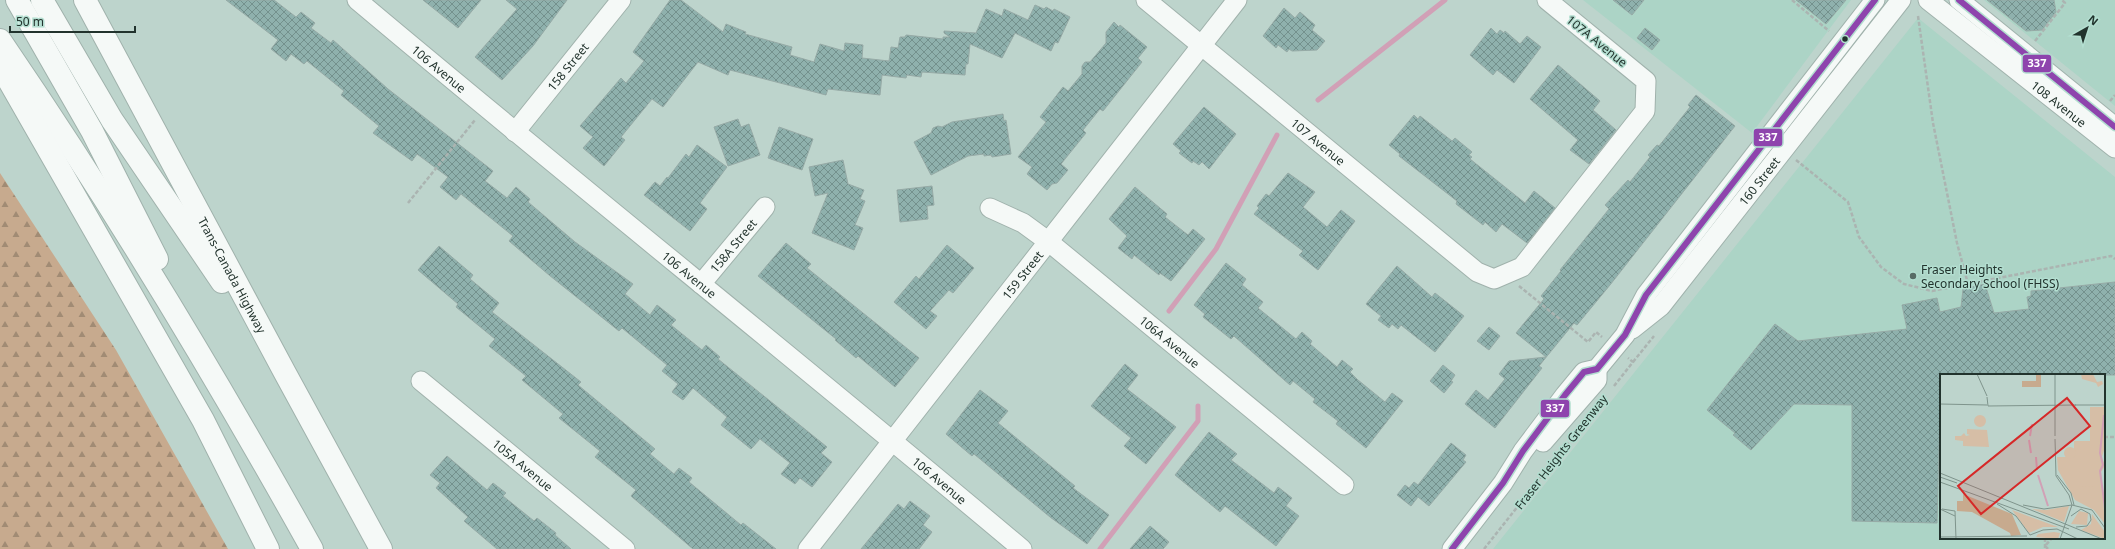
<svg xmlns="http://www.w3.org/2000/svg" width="2115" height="549" font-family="'Noto Sans',sans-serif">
  <defs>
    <pattern id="forest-firs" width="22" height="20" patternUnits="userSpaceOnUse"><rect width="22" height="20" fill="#c7aa8e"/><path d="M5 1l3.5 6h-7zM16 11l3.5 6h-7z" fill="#a18b74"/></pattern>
    <pattern id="building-cross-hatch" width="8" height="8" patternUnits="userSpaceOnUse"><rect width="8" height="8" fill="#8fb1ad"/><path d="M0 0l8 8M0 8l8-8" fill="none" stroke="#74918d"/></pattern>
  </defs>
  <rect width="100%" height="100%" fill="#bdd4cc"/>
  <!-- built -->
  <g fill="#acd4c6" fill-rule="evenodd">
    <path d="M1583 0H1851L1752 133Z"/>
    <path d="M1984 0H2115V106Z"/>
    <path d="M1918 18 2115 177V549H1493ZM1941 375H2104V538H1941Z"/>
  </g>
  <!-- forest -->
  <path fill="url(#forest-firs)" d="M0 173 116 350 228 549H0Z"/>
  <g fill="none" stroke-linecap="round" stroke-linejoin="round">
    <!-- stream -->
    <g stroke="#d1a0b6" stroke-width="5">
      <path d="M1318 100 1445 0"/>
      <path d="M1169 311 1216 249 1277 135"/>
      <path d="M1100 549 1198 421V406"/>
    </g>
  </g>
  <!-- building -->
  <g fill="url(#building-cross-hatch)" stroke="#96aaa6">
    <path d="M226 0H274L296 17 301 12 315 23 311 28 331 43 333 40 388 89 493 171 485 181 507 198 516 187 530 199 528 202 575 242 633 284 625 294 650 315 657 305 676 320 671 325 702 350 706 345 720 357 718 359 827 447 821 453 832 462 812 487 800 478 795 484 781 474 790 463 760 439 751 449 721 425 727 417 693 388 683 400 672 392 678 384 662 371 667 365 622 328 619 331 549 275 509 241 513 236 461 194 456 200 440 187 448 177 417 154 412 161 373 133 379 126 341 95 344 91 307 61 304 64 291 54 286 61 271 49 278 40Z"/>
    <path d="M423 0H481L458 28Z"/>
    <path d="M506 0H567L533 46 502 80 475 57 517 9Z"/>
    <path d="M670 0H681L723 32 726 24 746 32 745 34 792 47 790 55 814 62 820 44 844 51 845 43 863 45 862 58 889 61 891 47 898 48 900 37H905L906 35 943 39V37H950L944 33V31L976 33 986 9 1002 16 1004 9 1028 20 1035 5 1044 9 1046 7 1053 11 1054 9 1070 17 1058 43 1055 42 1051 51 1015 33 1002 58 970 44 968 64H966L965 75 922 72 921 77 907 75 906 78 882 75 880 95 828 89 826 95 730 70 728 75 698 62 663 107 652 99 621 137 625 140 604 166 583 148 593 137 580 126 621 78 626 83 644 61 633 52Z"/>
    <path d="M1613 0H1644L1632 15Z"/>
    <path d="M1796 0H1846L1826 24Z"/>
    <path d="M1987 0H2054L2056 12 2042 30 2026 31Z"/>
    <path d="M1284 8 1295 18 1300 12 1315 25 1312 30 1325 41 1317 50 1292 51 1289 49 1287 52 1278 45 1276 48 1263 36Z"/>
    <path d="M1114 22 1119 27 1120 25 1147 47 1138 58 1142 62 1103 111 1100 109 1083 130 1086 133 1061 164 1068 170 1057 183 1052 184 1047 190 1027 174 1032 167 1018 157 1046 122 1040 117 1063 87 1068 91 1082 74V66L1085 62H1090L1106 43V32Z"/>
    <path d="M1491 28 1497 34 1500 30 1504 33 1505 31 1520 44 1527 36 1541 47 1514 83 1497 70 1493 75 1470 55Z"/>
    <path d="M1645 28 1660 40 1652 50 1637 38Z"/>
    <path d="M1558 65 1600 101 1593 110 1616 130 1589 164 1570 150 1578 140 1530 99Z"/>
    <path d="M1696 95 1735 126 1610 285 1577 325 1574 323 1539 366 1542 368 1495 428 1465 404 1476 390 1488 400 1505 379 1499 374 1509 361 1546 357 1516 333 1544 299 1541 296 1561 271 1560 270 1609 209 1605 205 1628 180 1630 182 1650 157 1648 155 1657 145 1659 146 1690 107 1688 105Z"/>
    <path d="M1204 107 1236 134 1209 169 1202 162 1199 165 1193 161 1192 163 1179 153 1181 151 1173 144Z"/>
    <path d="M1003 114 1004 121 1006 120 1011 154 992 157 991 155 984 156V154L968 156 931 175 914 142 931 133 933 128 938 126 942 127 952 122Z"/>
    <path d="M1414 115 1418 119 1420 116 1452 141 1455 138 1472 152 1469 155 1472 157 1470 159 1525 203 1534 191 1555 208 1527 243 1502 224 1496 232 1485 222 1483 225 1456 204 1457 201 1399 156 1400 154 1389 145Z"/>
    <path d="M738 119 741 127 749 124 760 155 728 166 714 127Z"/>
    <path d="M779 127 813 139 802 170 768 158Z"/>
    <path d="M697 145 727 167 700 203 707 209 690 231 644 195 655 182 660 186 667 177 668 178 686 154 689 157Z"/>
    <path d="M843 160 848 184 864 190 860 199 865 201 855 225 863 228 854 250 812 233 828 193 815 196 809 167Z"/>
    <path d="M1288 173 1315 192 1303 207 1327 227 1341 210 1355 221 1318 270 1299 255 1303 251 1254 214 1259 208 1257 206 1266 194 1269 196Z"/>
    <path d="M932 186 934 205 927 206 928 219 900 222 897 190Z"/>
    <path d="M1135 187 1167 214 1165 217 1188 235 1193 229 1205 239 1171 281 1160 273 1159 275 1134 255 1132 259 1118 248 1127 236 1109 219Z"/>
    <path d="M786 243 811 264 807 268 919 358 895 387 858 356 856 358 835 340 836 339 758 276Z"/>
    <path d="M947 245 974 268 953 293 949 290 930 311 937 316 926 329 894 302 916 276 919 279Z"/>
    <path d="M439 246 473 275 470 279 499 303 492 312 581 382 578 385 655 449 650 454 674 474 679 468 692 478 689 482 741 525 743 523 776 549H693L631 496 636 490 595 457 600 451 559 418 563 414 522 380 526 376 489 346 495 339 456 307 458 304 418 270Z"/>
    <path d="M1226 263 1246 279 1242 285 1263 302 1258 308 1296 339 1302 332 1312 341 1310 344 1337 367 1342 360 1353 369 1350 372 1358 380 1385 402 1392 393 1403 401 1366 448 1336 424 1338 421 1313 402 1315 399 1293 381 1290 385 1234 336 1231 339 1203 317 1205 314 1194 305Z"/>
    <path d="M1397 266 1432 297 1435 293 1464 316 1435 352 1401 325 1398 329 1392 324 1389 328 1378 320 1381 316 1366 304Z"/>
    <path d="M2115 282V375H1941L1937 523 1852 521V405L1794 404 1751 450 1733 435 1735 433 1707 410 1775 324 1798 341 1907 329 1902 305 1937 298 1940 312 1961 307 1963 289 1985 284 1994 313 2029 309 2027 297 2031 296V291Z"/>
    <path d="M1489 327 1500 336 1489 350 1477 341Z"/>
    <path d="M1125 364 1138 375 1127 389 1176 427 1146 464 1124 446 1131 438 1091 406Z"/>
    <path d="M1443 365 1455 375 1451 381 1453 382 1444 393 1430 381Z"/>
    <path d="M980 390 1008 411 998 423 1075 486 1073 488 1109 515 1087 544 1050 517 974 454 972 456 946 434Z"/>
    <path d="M1209 432 1237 454 1231 460 1274 493 1278 487 1292 498 1286 506 1299 516 1276 546 1225 506 1220 512 1175 475Z"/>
    <path d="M1451 443 1466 455 1463 460 1466 462 1429 506 1418 497 1411 506 1397 495 1405 485 1409 488 1414 482 1418 485Z"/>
    <path d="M447 456 487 490 493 483 506 493 503 496 534 521 537 518 556 533 555 535 571 549H497L464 521 468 517 436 488 440 483 430 475Z"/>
    <path d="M910 501 930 516 923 525 932 532 919 549H861L898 504 904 509Z"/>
    <path d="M1150 526 1169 542 1163 549H1130Z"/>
  </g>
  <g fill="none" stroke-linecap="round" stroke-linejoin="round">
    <!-- minor casing -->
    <g stroke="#a0b2ac" stroke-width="21">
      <g id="minor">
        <path id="s1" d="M357 0C577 185 802 364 1022 549"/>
        <path id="s2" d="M1146 0 1477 272 1494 279 1522 267 1645 111 1646 81 1547 0"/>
        <path id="s3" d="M1928 0 2115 148"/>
        <path d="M1959 0 2115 127"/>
        <path id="s4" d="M515 132 621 0"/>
        <path id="s5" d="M990 208 1023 223 1049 242 1344 485"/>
        <path id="s6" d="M701 284 765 207"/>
        <path id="s7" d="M1632 329 1661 306 1901 0"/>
        <path id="s8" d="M421 381 625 549"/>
        <path d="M1543 442 1597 380V369"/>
        <path id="s9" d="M808 549 1237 0"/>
        <path d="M1452 549 1503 483 1523 451 1565 395 1584 372 1597 369 1625 335 1646 295 1875 0"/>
      </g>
    </g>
    <!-- highway casing -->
    <g stroke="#a0b2ac" stroke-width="24">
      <g id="highway">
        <path d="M17 0 92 131 157 259"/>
        <path d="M42 0 112 120 222 282"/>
        <path id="s10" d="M85 0 285 373 381 549"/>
        <path d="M0 40C112 204 215 375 312 549"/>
        <path d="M0 65 203 420 268 549"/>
      </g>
    </g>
    <!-- path -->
    <g stroke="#abb4b1" stroke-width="2.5" stroke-dasharray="4 2" stroke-linecap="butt">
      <path d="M1792 0 1829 31"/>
      <path d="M1918 16 1933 123 1957 243 1968 284"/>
      <path d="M2035 41 2065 3 2062 0"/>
      <path d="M2110 101 2115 95"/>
      <path d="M1796 160 1848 202 1859 237 1881 267 1904 284 1932 291 2111 256 2115 259"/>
      <path d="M408 203 475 120"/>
      <path d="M1519 286 1588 342 1596 332 1602 337"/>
      <path d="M1633 362 1654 336"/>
      <path d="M1614 386 1633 362 1628 358"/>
      <path d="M2104 437H2115"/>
      <path d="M2045 538V549"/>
      <path d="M1484 549 1576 433"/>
      <path d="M2048 549 2045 546 2052 538"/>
    </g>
    <!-- minor -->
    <use href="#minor" stroke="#f5f9f7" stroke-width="19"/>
    <!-- highway -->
    <use href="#highway" stroke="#f5f9f7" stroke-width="22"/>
    <!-- bus-1 casing -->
    <g stroke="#b3ded0" stroke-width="9">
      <g id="bus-1">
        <path d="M1959 0 2115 127"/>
        <path d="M1452 549 1503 483 1523 451 1565 395 1584 372 1597 369 1625 335 1646 295 1875 0"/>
      </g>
    </g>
    <!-- bus-1 -->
    <use href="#bus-1" stroke="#8e44ad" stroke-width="6"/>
  </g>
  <!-- markers -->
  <circle fill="#22332d" stroke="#b3ded0" stroke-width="1.5" cx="1845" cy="39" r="3.5"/>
  <circle fill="#586b65" stroke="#b3ded0" stroke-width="1.5" cx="1913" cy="276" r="4"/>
  <g text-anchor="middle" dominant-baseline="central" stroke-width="3" stroke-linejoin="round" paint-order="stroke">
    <!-- street labels -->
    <g font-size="12" fill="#22332d" stroke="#b3ded0">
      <text transform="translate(1597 41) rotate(39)">107A Avenue</text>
      <text stroke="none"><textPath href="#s4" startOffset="84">158 Street</textPath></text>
      <text stroke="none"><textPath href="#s1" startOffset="107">106 Avenue</textPath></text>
      <text stroke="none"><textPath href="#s3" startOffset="167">108 Avenue</textPath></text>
      <text stroke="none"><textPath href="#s2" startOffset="223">107 Avenue</textPath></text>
      <text stroke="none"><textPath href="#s7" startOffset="196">160 Street</textPath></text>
      <text stroke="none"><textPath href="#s6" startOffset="50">158A Street</textPath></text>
      <text stroke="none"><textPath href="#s10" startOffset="312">Trans-Canada Highway</textPath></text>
      <text stroke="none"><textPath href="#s1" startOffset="431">106 Avenue</textPath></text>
      <text stroke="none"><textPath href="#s9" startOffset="348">159 Street</textPath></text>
      <text stroke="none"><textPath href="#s5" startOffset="225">106A Avenue</textPath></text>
      <text transform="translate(1561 452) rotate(-52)">Fraser Heights Greenway</text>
      <text stroke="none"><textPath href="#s8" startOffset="132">105A Avenue</textPath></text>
      <text stroke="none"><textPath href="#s1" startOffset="755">106 Avenue</textPath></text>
    </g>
    <!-- poi labels -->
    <g font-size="12" fill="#22332d" stroke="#b3ded0" text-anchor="start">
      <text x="1921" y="269">Fraser Heights<tspan x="1921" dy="14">Secondary School (FHSS)</tspan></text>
    </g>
  </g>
  <!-- overview -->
  <g transform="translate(1940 374)">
    <rect width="165" height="165" fill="#bdd4cc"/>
    <path d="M141 0H153L157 8 162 7 163 10 158 13 156 9 142 5ZM150 33H165V73L162 83 165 92 161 98 165 150 154 136 135 126 118 96 117 83H134V67H150ZM27 55 47 56 49 73 23 72V67L15 66V62H21L24 59 26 62 30 61 27 60ZM129 132 124 148 92 135 106 136ZM72 136 118 153H103L89 159ZM139 137 148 139 147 151 131 150ZM152 140 165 158V165L141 156 151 150ZM114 158 120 159 118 165 96 163 98 160Z" fill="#d6bea6"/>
    <path d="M96 0H101V13H82V7H96ZM23 120 72 140 81 161 71 162 70 159 32 138 17 137V127H23Z" fill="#c7aa8e"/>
    <path d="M34 47a6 6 0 1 1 12 0a6 6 0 1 1-12 0ZM124 79a6 6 0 1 1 12 0a6 6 0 1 1-12 0ZM139 75H150V92H139ZM140 103H155V113L140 112Z" fill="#d6bea6"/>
    <path fill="none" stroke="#d1a0b6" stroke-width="2" d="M164 41 160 79 163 91 160 97 165 134M90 62 92 50M89 66 91 79M96 83 97 96M98 101 108 132"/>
    <path fill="none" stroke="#7f948c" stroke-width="1" d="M37 0 47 22M115 0V62M47 23 48 32 136 31M0 30 47 31M135 31H165M115 65 116 102 129 121 132 131M0 99 162 165M117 101 131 119 134 131M0 103 17 109M0 108 129 155M57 130 76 142 90 161 103 156 117 155 138 165M83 131 104 135 132 131M0 135 15 142M2 135 15 137 16 165M131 142 141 135 150 140 151 146 147 152 136 153M0 163 87 162M120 165 132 131 152 136 165 154"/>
    <path fill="#d62828" fill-opacity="0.15" stroke="#d62828" stroke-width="2" d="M127 24 150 52 41 140 18 112Z"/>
    <rect width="165" height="165" fill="none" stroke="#22332d" stroke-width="2"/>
  </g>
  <g stroke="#b3ded0" stroke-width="1.5">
    <rect x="2022" y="54" width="30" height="19" rx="4" fill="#8e44ad"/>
    <rect x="1753" y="128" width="30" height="19" rx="4" fill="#8e44ad"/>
    <rect x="1540" y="399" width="30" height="19" rx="4" fill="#8e44ad"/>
  </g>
  <g font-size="11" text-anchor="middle" font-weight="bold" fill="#fff">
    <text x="2037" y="67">337</text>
    <text x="1768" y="141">337</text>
    <text x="1555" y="412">337</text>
  </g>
  <!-- north arrow -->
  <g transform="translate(2087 28) rotate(39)" stroke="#b3ded0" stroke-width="3" paint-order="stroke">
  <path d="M0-3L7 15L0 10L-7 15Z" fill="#22332d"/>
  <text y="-6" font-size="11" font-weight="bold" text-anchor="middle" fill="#22332d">N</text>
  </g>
  <!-- scale -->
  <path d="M10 26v6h125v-6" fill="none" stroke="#22332d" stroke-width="2"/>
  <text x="16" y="26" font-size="12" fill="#22332d" stroke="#b3ded0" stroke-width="3" paint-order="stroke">50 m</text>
</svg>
